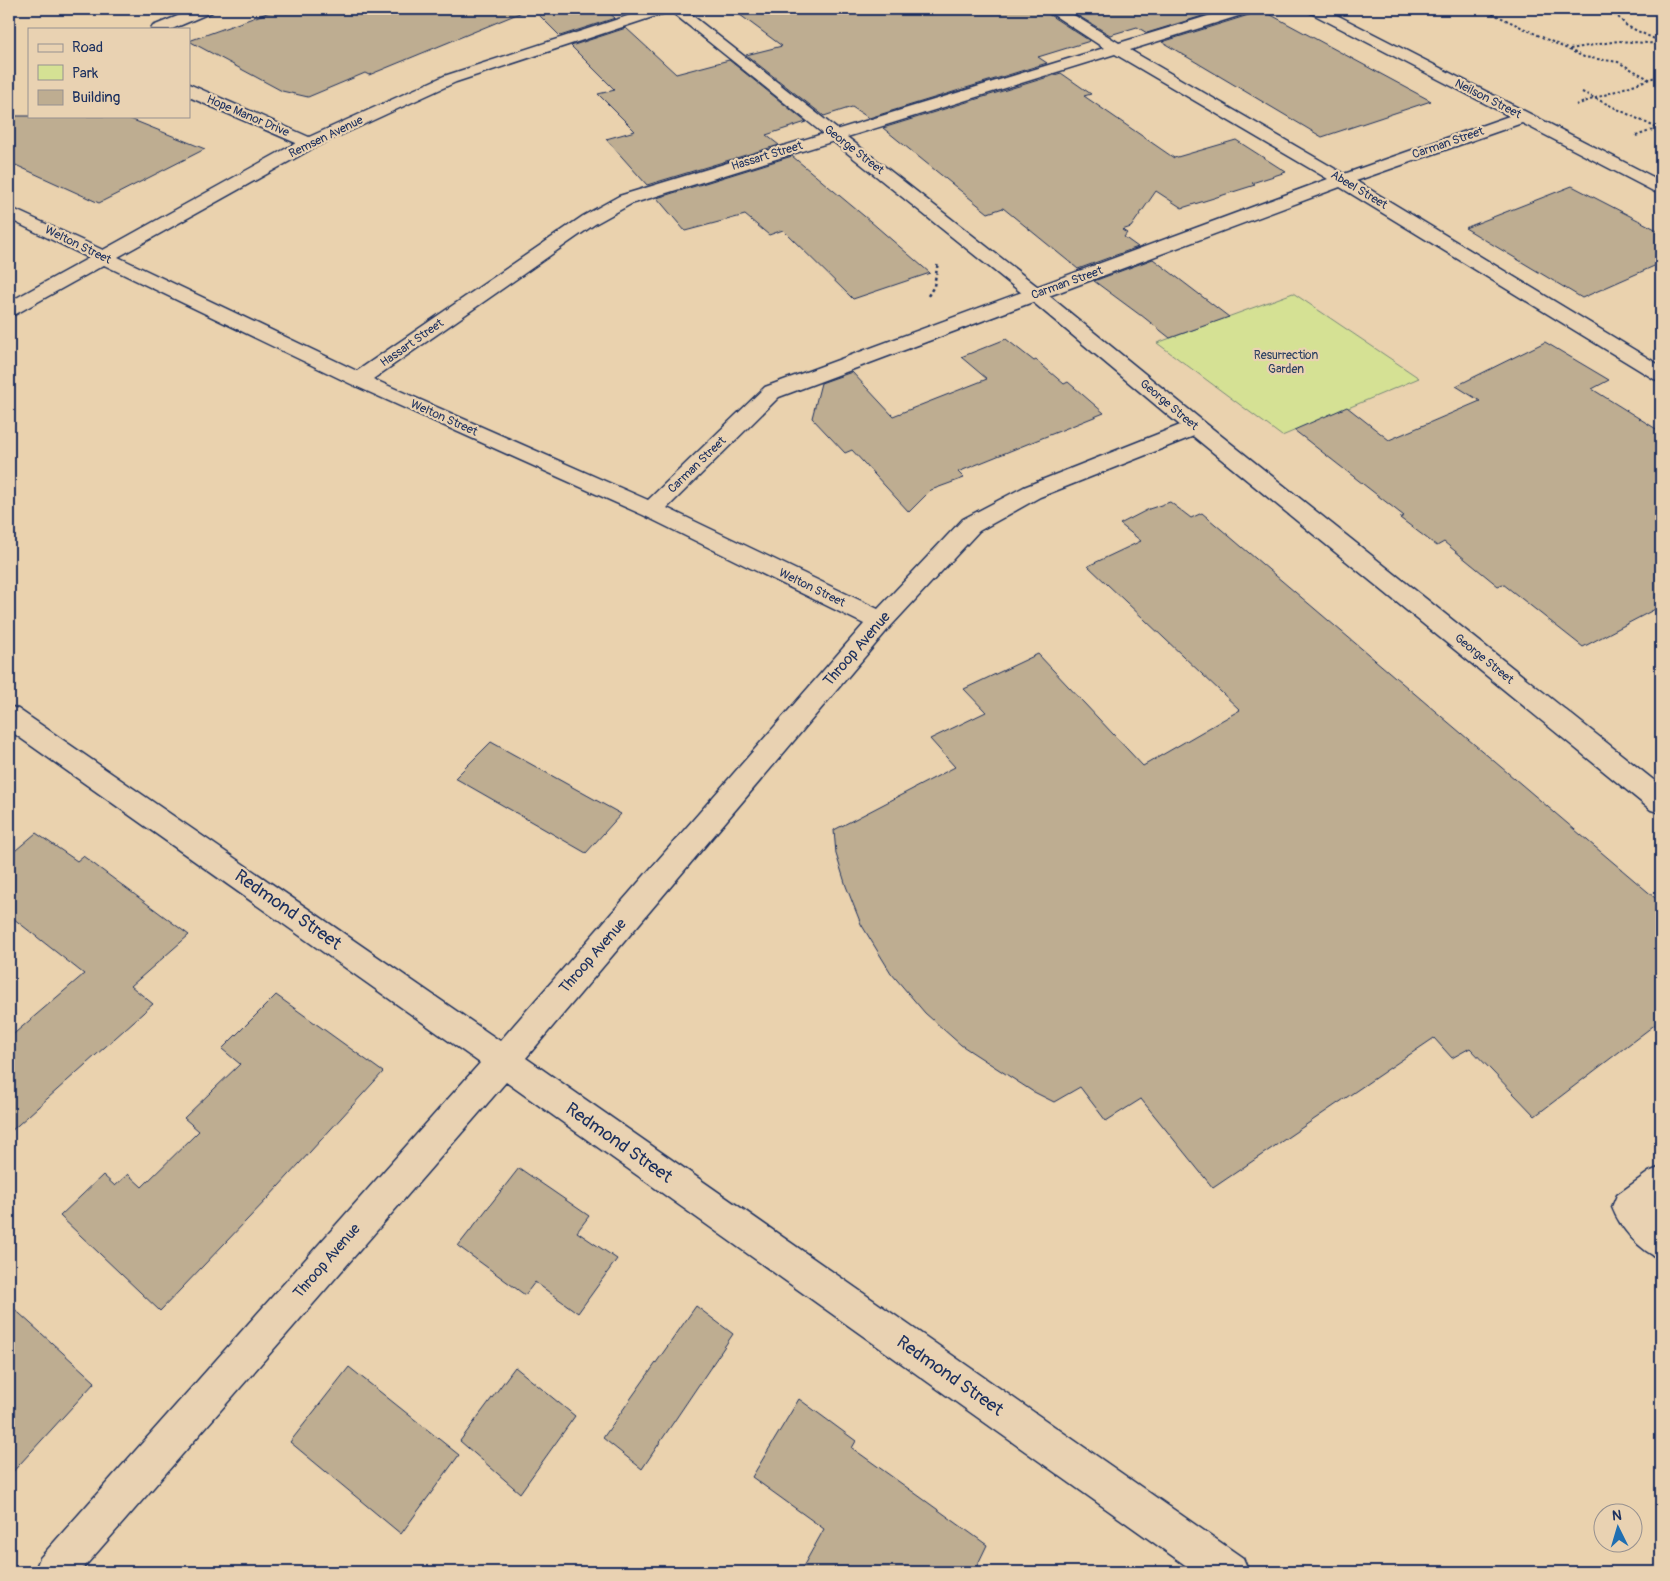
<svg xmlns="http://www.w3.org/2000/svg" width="1670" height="1581" font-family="Pangolin,sans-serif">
  <rect width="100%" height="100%" fill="#ead2ae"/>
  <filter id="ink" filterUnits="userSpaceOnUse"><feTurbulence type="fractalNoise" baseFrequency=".02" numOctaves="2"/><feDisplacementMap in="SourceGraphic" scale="10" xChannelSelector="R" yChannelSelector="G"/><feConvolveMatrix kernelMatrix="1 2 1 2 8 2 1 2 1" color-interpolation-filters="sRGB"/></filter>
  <g filter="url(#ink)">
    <!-- green -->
    <path fill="#d5e194" stroke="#788879" d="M1293 293 1419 378 1282 436 1157 343Z"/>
    <!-- building -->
    <g fill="#bead91" stroke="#1b2f5e">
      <path d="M278 9H526L527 10 369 75 365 73 308 97 282 91 189 41Z"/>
      <path d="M533 9H605L615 18 560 36Z"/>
      <path d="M732 9H1045L1048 14 1090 41 1038 57 1047 63 869 118 852 107 824 116 746 55 782 46Z"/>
      <path d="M1067 9H1225L1147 33 1137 27 1110 35Z"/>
      <path d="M1255 9H1260L1431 101 1322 137 1162 42 1252 14Z"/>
      <path d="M626 28 676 74 729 60 806 122 766 135 779 145 647 185 606 139 635 131 598 94 615 90 571 46Z"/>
      <path d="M1061 73 1091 94 1084 96 1174 158 1236 140 1286 172 1252 183 1255 185 1182 208 1156 191 1131 227 1122 230 1127 233 1124 237 1138 247 1078 269 1003 208 988 213 883 128Z"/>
      <path d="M9 116H123L205 149 99 203 9 162Z"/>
      <path d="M792 156 870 221 930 273 853 299 783 230 769 235 745 215 685 231 657 198Z"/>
      <path d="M1572 186 1661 232V263L1582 298 1465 228Z"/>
      <path d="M1153 259 1229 317 1170 338 1141 315H1140L1094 281Z"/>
      <path d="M1006 339 1034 361 1036 360 1064 384 1068 382 1104 413 958 472 964 478 931 490 909 512 852 450 845 453 812 418 821 383 852 372 893 416 987 379 961 357Z"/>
      <path d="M1545 342 1609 380 1592 389 1661 432V606L1583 647 1503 584 1498 586 1444 542 1437 546 1400 518 1404 516 1294 430 1347 407 1389 440 1480 401 1456 386Z"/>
      <path d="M1170 502 1191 518 1202 513 1661 903V1020L1535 1116 1470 1048 1452 1058 1434 1038 1213 1188 1141 1099 1106 1121 1080 1087 1054 1102 1032 1091 961 1045 925 1013 891 973 861 924 846 886 836 854 834 830 955 767 930 739 986 712 964 689 1038 654 1143 766 1240 710 1088 566 1141 541 1120 524 1149 509Z"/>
      <path d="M491 742 621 814 586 853 455 778Z"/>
      <path d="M36 833 77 861 83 856 189 935 131 986 153 1004 9 1133V1038L84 974 9 915V856Z"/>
      <path d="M276 995 383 1072 268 1198 160 1311 60 1216 103 1175 115 1186 128 1174 142 1187 199 1131 184 1118 240 1064 222 1049Z"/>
      <path d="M519 1168 589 1216 577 1232 617 1259 578 1313 535 1282 525 1295 458 1246Z"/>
      <path d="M9 1304 95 1382 9 1476Z"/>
      <path d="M696 1306 733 1334 642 1469 603 1438Z"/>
      <path d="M349 1367 459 1455 401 1534 290 1442Z"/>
      <path d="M515 1367 575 1416 520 1493 460 1441Z"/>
      <path d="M799 1399 856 1441 852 1448 987 1545 974 1572H800L824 1529 752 1477Z"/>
    </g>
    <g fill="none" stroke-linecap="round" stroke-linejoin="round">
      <!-- service casing -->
      <g stroke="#1b2f5e" stroke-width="3">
        <path id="service" d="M1661 1167V1205L1655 1209 1661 1217V1259C1640 1251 1620 1228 1612 1207L1617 1195 1649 1172Z"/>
      </g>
      <!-- minor casing -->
      <g stroke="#1b2f5e" stroke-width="3">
        <g id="minor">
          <path d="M195 9H214L212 12 172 29H151L153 26Z"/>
          <path d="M649 9H670L668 12 456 82 315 147 118 257 357 371 583 216 619 196 1104 48 1049 12 1047 9H1064L1119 43 1231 9H1253L1251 12 1130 50 1344 174 1509 116 1309 12 1307 9H1325L1661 181V193L1655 192 1522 123 1356 181 1661 366V381L1654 379 1340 187 779 397 667 508 878 609 963 519 1024 487 1188 422 1196 420 1204 422 1207 427 1204 432 1040 497 979 531 890 627 526 1058 1243 1558 1249 1572H1195L506 1082 80 1572H34L40 1558 480 1063 9 730V706L18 709 500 1041 864 624 643 515 351 384 104 265 16 314 9 316V302L89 258 9 219V207L103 250 296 143 189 97V84L309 137 444 76ZM1115 54 1328 179 765 387 648 500 373 379 595 224 631 204Z"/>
        </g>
      </g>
      <!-- tertiary casing -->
      <g stroke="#1b2f5e" stroke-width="3">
        <path id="tertiary" d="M668 9H684L1042 290 1204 422 1661 786V813L1651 810 1188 432 1028 298Z"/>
      </g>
      <!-- path-far1 -->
      <g stroke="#1b2f5e" stroke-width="2" stroke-dasharray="2.5 2.5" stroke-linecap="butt">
        <path d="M1483 9 1584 57 1618 62 1649 79"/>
        <path d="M1600 9 1617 16 1627 26 1661 42"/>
        <path d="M1570 49 1618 41 1661 44"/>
        <path d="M1582 92 1661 130"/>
        <path d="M1576 105 1661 75"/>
        <path d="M1636 136 1661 127"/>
      </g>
      <!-- path -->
      <path stroke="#1b2f5e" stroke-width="2.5" stroke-dasharray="3 3" stroke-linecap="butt" d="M928 296 934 286 938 262"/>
      <!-- service -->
      <use href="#service" fill="#e9d2b2" fill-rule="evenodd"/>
      <!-- minor -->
      <use href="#minor" fill="#e9d2b2" fill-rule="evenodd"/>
      <!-- tertiary -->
      <use href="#tertiary" fill="#e9d2b2" fill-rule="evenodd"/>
    </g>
  </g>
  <g text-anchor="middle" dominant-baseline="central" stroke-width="4.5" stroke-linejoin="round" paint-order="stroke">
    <!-- far-street labels -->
    <g font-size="12" fill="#1b2f5e" stroke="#e9d2b2">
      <text transform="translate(1488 99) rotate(27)">Neilson Street</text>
      <text transform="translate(248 116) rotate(23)">Hope Manor Drive</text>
      <text transform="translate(326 137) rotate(-26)">Remsen Avenue</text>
      <text transform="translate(1448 143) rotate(-19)">Carman Street</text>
      <text transform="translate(854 150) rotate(38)">George Street</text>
      <text transform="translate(767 156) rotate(-17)">Hassart Street</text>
      <text transform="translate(1359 190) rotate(31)">Abeel Street</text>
      <text transform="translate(78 245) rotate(26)">Welton Street</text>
      <text transform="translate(1067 283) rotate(-20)">Carman Street</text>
      <text transform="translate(412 343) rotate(-35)">Hassart Street</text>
      <text transform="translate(1169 405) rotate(40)">George Street</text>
      <text transform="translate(444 418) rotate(24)">Welton Street</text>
      <text transform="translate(697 465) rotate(-44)">Carman Street</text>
      <text transform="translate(812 588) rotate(26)">Welton Street</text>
      <text transform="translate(1484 659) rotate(39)">George Street</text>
    </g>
    <!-- far-park labels -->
    <g font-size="12" fill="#2e4163" stroke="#e9d2b2">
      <text x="1286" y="355">Resurrection<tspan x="1286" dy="14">Garden</tspan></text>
    </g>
    <!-- street labels -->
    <g font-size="15" fill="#1b2f5e" stroke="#e9d2b2">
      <text transform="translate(857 649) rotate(-49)">Throop Avenue</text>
      <text transform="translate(593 956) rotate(-49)">Throop Avenue</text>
      <text transform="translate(327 1261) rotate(-49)">Throop Avenue</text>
    </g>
    <!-- near-street labels -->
    <g font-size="18" fill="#1b2f5e" stroke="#e9d2b2">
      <text transform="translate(288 910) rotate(35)">Redmond Street</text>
      <text transform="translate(619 1143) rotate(35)">Redmond Street</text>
      <text transform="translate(950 1376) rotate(35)">Redmond Street</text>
    </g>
  </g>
  <!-- margin -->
  <rect width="1670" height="1581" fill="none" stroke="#e9d2b2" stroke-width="30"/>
  <rect x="15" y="15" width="1640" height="1551" fill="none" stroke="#1b2f5e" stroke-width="2" filter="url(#ink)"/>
  <!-- legend -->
  <rect x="28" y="28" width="162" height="90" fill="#e9d2b2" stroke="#979190"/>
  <rect x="38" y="44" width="25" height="8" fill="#e9d2b2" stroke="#979190"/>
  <text x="72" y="52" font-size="15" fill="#1b2f5e">Road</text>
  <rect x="38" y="65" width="25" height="15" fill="#d5e194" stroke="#979190"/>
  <text x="72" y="78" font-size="15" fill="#1b2f5e">Park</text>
  <rect x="38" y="90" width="25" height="15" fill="#bead91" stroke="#979190"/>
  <text x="72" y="102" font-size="15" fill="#1b2f5e">Building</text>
  <!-- north arrow -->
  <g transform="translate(1618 1528) rotate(355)"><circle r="24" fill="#e9d2b2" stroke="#979190"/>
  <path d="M0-4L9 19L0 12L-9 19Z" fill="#1f6fb2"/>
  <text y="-8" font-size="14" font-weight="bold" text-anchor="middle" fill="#1b2f5e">N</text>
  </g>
</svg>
